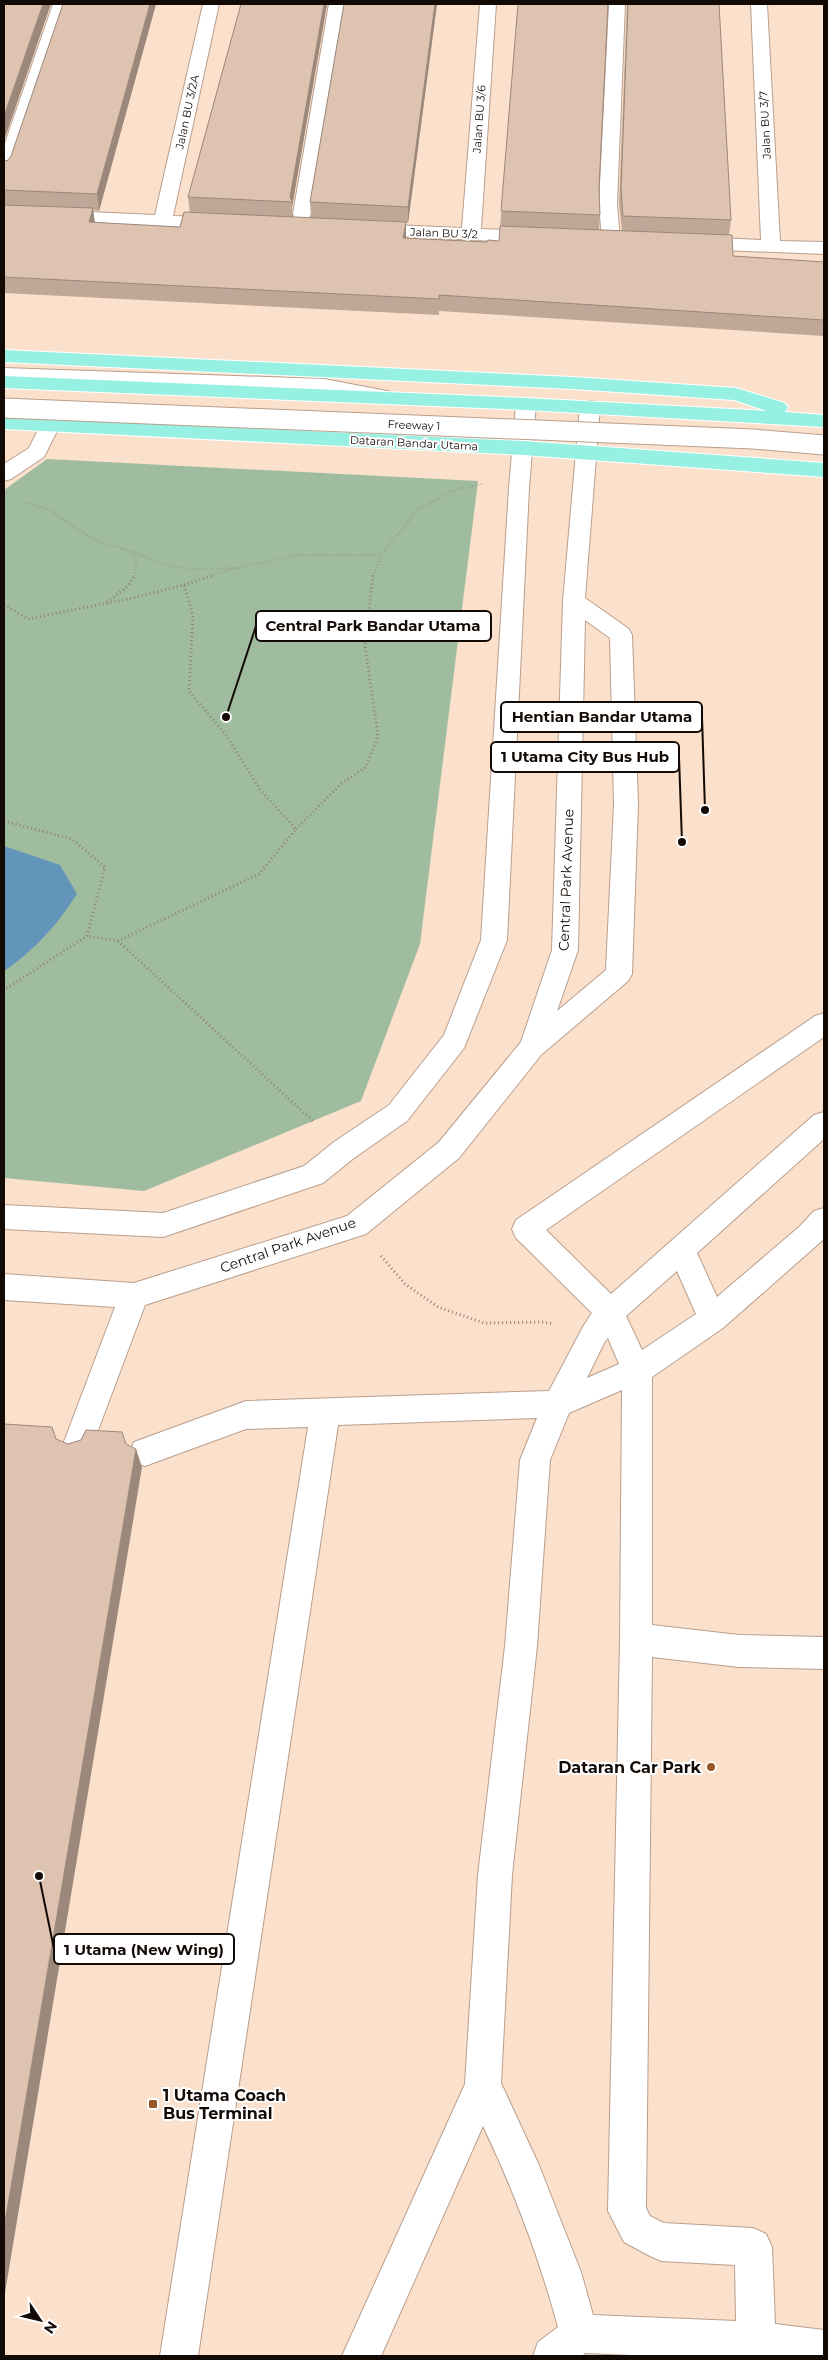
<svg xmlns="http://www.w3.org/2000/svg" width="828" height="2360" font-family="Montserrat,sans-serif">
  <rect width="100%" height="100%" fill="#fbe0cc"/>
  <!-- green -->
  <path fill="#a0bc9f" d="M47 459 478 481 420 944 361 1101 144 1191 4 1178V490Z"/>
  <!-- water -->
  <path fill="#6395bb" d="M4 846 60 865 77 894C57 925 35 950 4 971Z"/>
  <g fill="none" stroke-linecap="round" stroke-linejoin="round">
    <!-- minor casing -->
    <g stroke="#b99f8d" stroke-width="2">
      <g id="minor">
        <path d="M53 4H69L13 171 10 175 4 176V146Z"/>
        <path d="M203 4H219L173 216 218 217 225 219 227 223 225 227 218 229 4 219V208L155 215Z"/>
        <path d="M329 4H345L311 214 309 218H295L293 214Z"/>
        <path d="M480 4H496L481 229 535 231 542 233 544 237 542 241 535 243 362 234 360 230 362 226 369 224 462 228Z"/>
        <path d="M609 4H625L617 204 620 239 618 243H604L602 239 599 204Z"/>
        <path d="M751 4H767L780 241 824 242V254L696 249 689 247 687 243 689 239 696 237 761 240Z"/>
        <path d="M4 368 324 379 387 391 394 393 397 397 394 401 387 403 324 391 4 380Z"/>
        <path d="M526 398 533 400 536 404 529 488 507 940 464 1048 407 1121 354 1158 323 1183 163 1237 4 1229V1205L163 1213 304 1166 334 1142 389 1105 444 1035 481 940 509 488 516 404 519 400Z"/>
        <path d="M590 401 597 402 600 407 585 598 629 629 632 635 638 804 632 974 628 981 541 1055 459 1158 366 1234 145 1305 88 1457 77 1461 66 1457 62 1447 115 1307 4 1300V1274L134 1283 347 1216 439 1142 521 1042 552 950 563 601 580 407 583 402ZM585 620 610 638 614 804 606 970 557 1011 578 950Z"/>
        <path d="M50 419 57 420 60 425 44 457 11 479 4 481V464L29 448 43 420Z"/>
        <path d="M824 1013V1037L546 1230 611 1294 814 1115 824 1112V1139L697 1253 717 1297 799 1227 814 1211 824 1208V1239L723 1328 652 1377V1625L739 1635 824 1637V1669L739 1667 652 1657 646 2208 650 2216 664 2223 753 2228 766 2234 772 2247 775 2324 824 2330V2356H656L585 2353 582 2356H533L538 2342 558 2327C539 2257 514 2191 483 2126L381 2356H342L465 2084 478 1875 505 1646 520 1460 537 1418 338 1425 198 2356H160L308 1427 246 1429 145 1466 134 1462 130 1452 134 1442 246 1401 549 1391 584 1325 592 1313 516 1238 512 1229 516 1220 815 1016ZM677 1271 696 1314 642 1350 626 1316ZM608 1338 619 1364 587 1378 604 1343ZM622 1390 620 1639 608 2211 624 2242 648 2255 661 2261 735 2265 736 2321 593 2315 581 2272 538 2163 501 2083 512 1875 537 1646 550 1460 569 1413Z"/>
      </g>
    </g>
    <!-- major casing -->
    <g stroke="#fff" stroke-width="2">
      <g id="major">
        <path d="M4 350 573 377 736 388 785 403 788 408 785 412 824 415V427L526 410 4 388V376L526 398 767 411 734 400 573 389 4 362Z"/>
        <path d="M4 417 523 441 824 463V477L523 455 4 429Z"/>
      </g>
    </g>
    <!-- path-far1 -->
    <g stroke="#958274" stroke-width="2" stroke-dasharray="0.5 2.5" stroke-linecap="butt">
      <path d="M27 503 48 509 96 541 134 552 168 566 195 569 240 568"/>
      <path d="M133 552 136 561 135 576"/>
      <path d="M210 576 232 569 298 555H381"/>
      <path d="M373 576 381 555 418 509 452 491 482 484"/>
    </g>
    <!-- path -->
    <g stroke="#958274" stroke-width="3" stroke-dasharray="1 3" stroke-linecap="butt">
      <path d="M184 585 214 575"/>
      <path d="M107 602 127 587 135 575"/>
      <path d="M4 605 28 619 133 598 184 585 193 615 189 691 226 735 261 791 296 829 259 874 118 941 87 936"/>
      <path d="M4 821 72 839 105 867 87 936 4 990"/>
      <path d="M296 829 342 783 366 767 378 736 365 646 373 575"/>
      <path d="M118 941 314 1122"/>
      <path d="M381 1256 405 1284 438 1307 484 1323 542 1322 554 1324"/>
    </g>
    <!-- minor -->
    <use href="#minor" fill="#fff" fill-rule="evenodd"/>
    <!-- major -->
    <use href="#major" fill="#96f1e2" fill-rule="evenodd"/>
    <!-- minor-bridge casing -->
    <g stroke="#b99f8d" stroke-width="21" stroke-linecap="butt">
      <path id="minor-bridge" d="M4 408 753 439 824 445"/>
    </g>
    <!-- minor-bridge -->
    <use href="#minor-bridge" stroke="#fff" stroke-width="19"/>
  </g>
  <!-- wall -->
  <path fill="#bfa897" d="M156 4 99 211 93 210 95 223 180 227 190 213 188 197 327 4 292 207 293 217 311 218 310 202 344 4H437L408 223H406V238L487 242 499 241 518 4H609H608L599 188 600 215 599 230 622 231 619 204 627 4H719L731 220 729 235 733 256 824 262V336L439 311V315L4 293V160L7 161Z"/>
  <!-- shaded-wall -->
  <g fill="#9b887b">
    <path d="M43 4H51L4 141V116Z"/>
    <path d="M150 4H156L99 211 97 194Z"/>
    <path d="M324 4H327L292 207V202L290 197Z"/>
    <path d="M435 4H437L408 223V207Z"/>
    <path d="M93 208 95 225 89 222Z"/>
    <path d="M406 222V238H403Z"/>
    <path d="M136 1449 142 1467 4 2299V2228Z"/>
  </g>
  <!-- building -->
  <g fill="#dec3b0" stroke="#9b887b">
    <path d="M4 4H43L4 116Z"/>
    <path d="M63 4H150L97 194 4 190V160L7 161 11 156Z"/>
    <path d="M241 4H324L290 197 292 202 188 197Z"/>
    <path d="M344 4H435L408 207 310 202Z"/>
    <path d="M518 4H608L599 188 600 215 501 211Z"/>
    <path d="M628 4H719L731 220 623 216 621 188Z"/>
    <path d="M4 205 93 208 89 222 180 227 184 212 406 222 403 238 487 242 488 240 499 241 500 226 732 235 733 256 824 262V320L439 295V299L4 277Z"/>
    <path d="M4 1424 52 1427 56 1439 68 1444 81 1440 86 1430 122 1432 126 1444 136 1449 4 2228Z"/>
  </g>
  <!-- markers -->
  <g fill="#995626" stroke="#fff" stroke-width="2">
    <circle cx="711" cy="1767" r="5"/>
    <rect x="148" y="2099" width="10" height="10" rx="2.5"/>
  </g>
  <g text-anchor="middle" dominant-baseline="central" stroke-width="4" stroke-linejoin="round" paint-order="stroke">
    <!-- far-street labels -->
    <g font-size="11" fill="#130a05" stroke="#fff">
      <text transform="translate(187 112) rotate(-78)">Jalan BU 3/2A</text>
      <text transform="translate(479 119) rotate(-86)">Jalan BU 3/6</text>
      <text transform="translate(765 125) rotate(-93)">Jalan BU 3/7</text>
      <text transform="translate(444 233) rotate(2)">Jalan BU 3/2</text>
      <text transform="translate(414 425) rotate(2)">Freeway 1</text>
      <text transform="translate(414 443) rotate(3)">Dataran Bandar Utama</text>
    </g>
    <!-- street labels -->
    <g font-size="14" fill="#130a05" stroke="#fff">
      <text transform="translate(566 880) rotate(-88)">Central Park Avenue</text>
      <text transform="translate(288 1245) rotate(-19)">Central Park Avenue</text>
    </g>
    <!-- near-poi labels -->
    <g font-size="16" font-weight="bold" fill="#130a05" stroke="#fff" text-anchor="end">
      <text x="701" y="1767">Dataran Car Park</text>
      <text x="163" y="2095" text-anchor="start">1 Utama Coach<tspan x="163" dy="18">Bus Terminal</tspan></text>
    </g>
  </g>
  <!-- callouts -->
  <path fill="none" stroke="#130a05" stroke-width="2" d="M226 717L256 626M705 810L702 717M682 842L679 757M39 1876L54 1949"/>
  <g fill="#130a05" stroke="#fff" stroke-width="2">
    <circle cx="226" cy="717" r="5"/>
    <circle cx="705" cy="810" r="5"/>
    <circle cx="682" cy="842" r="5"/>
    <circle cx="39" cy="1876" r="5"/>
  </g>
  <g fill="#fff" stroke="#130a05" stroke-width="2">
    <rect x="256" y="611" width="235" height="30" rx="5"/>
    <rect x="501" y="702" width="201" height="30" rx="5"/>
    <rect x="491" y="742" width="188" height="30" rx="5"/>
    <rect x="54" y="1934" width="180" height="30" rx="5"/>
  </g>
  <g font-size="15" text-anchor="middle" font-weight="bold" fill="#130a05">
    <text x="373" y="631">Central Park Bandar Utama</text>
    <text x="602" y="722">Hentian Bandar Utama</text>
    <text x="585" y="762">1 Utama City Bus Hub</text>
    <text x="144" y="1955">1 Utama (New Wing)</text>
  </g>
  <!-- border -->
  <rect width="828" height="2360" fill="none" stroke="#130a05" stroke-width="10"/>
  <!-- north arrow -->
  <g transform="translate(40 2320) rotate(125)" stroke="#ffffff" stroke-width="4" paint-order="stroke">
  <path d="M0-4L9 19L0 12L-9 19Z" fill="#130a05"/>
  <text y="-8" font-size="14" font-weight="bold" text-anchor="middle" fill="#130a05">N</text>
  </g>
</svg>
